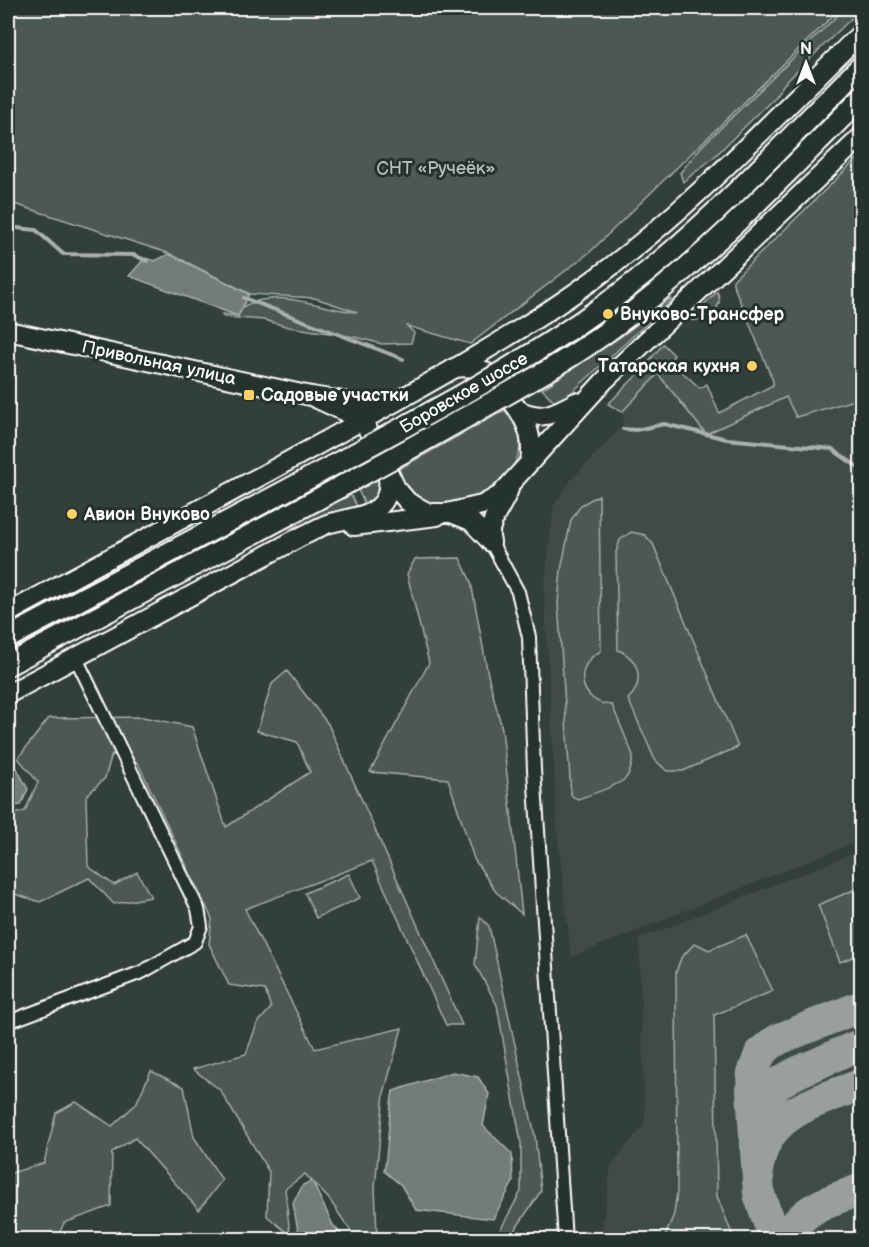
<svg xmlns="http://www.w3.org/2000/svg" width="869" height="1247" font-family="'Balsamiq Sans',sans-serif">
  <rect width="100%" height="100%" fill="#333f3a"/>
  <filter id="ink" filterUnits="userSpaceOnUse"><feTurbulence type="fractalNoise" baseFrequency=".0167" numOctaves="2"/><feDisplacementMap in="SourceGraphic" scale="12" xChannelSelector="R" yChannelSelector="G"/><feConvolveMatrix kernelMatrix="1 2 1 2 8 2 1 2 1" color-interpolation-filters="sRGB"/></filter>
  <g filter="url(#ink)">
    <!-- built -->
    <g fill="#404c47">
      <path d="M658 374 706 433 786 397 796 417 861 398V840L571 957 558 838 544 590 554 505 571 480 624 424 622 412Z"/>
      <path d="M861 850V1239L600 1240 611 1166 645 1123 639 939Z"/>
    </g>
    <!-- green -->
    <g fill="#4d5853" stroke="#a6aca9" stroke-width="1.5">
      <path d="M8 8H841L590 252 470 344 407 326 414 333 411 343 382 344 355 337 289 327 264 320 224 317 222 314 238 316 243 307C276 286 323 310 357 312L315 298 250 294 168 253 8 202Z"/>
      <path d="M845 8H861V9L784 84 773 99 713 158 683 182 680 173 702 146Z"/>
      <path d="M861 155V398L796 417 786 397 706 434 658 374 622 412 608 404 639 373 663 344 674 355 670 361 700 388 707 384 719 413 773 385V381L733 284V280Z"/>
      <path d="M717 292C727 308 702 325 688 319Z"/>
      <path d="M671 298V301L558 405 542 389 622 336Z"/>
      <path d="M505 410C512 420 520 432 520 444 519 487 444 522 412 493 405 487 402 477 399 469Z"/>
      <path d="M380 478 383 489 367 509 358 490Z"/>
      <path d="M351 495 358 509 322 517 289 530 308 517Z"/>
      <path d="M599 495 601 651C571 666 580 704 612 705L633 755C632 763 631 773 625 779 616 786 590 795 578 799L573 797 571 794 558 603 561 570 571 520 581 505Z"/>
      <path d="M631 532 645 535 653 544 738 747 683 771H667L655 760 628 699C645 683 640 659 618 650L616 552 620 540Z"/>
      <path d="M460 558 471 582 488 675 502 729 522 914 496 892 474 859 448 779 370 772 429 663 407 574 415 559Z"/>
      <path d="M287 671 328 724 462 1025H446L372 861 245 909 315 1049 402 1028 384 1093 375 1187 377 1235 356 1239 329 1199 305 1174 285 1189 290 1235 267 1216 269 1172 220 1090 193 1069 246 1054 257 1024 271 1008 265 990 229 985 209 944 212 919 138 763 112 754 105 778 86 796 88 866 114 885 137 872 151 897 114 904 89 878 40 902 8 892V841L15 822 8 824V816L25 811 38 782 18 758 49 718 143 717 192 727 226 827 310 772 297 742 257 731 272 684Z"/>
      <path d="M349 874 360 898 316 918 305 893Z"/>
      <path d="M861 887V954L840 962 818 905Z"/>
      <path d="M480 917 489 926 535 1136 541 1191 509 1239 496 1238 521 1191V1143L497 1005 475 964Z"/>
      <path d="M746 935 773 991 714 1015 717 1196 734 1239H664L674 1214 677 1191 676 972 681 958 695 943 709 950Z"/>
      <path d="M151 1071 184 1087 194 1137 222 1180 199 1210 135 1138 112 1152 111 1206 64 1223 57 1239H14L8 1226V1174L44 1163 56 1113 76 1102 112 1126 136 1104Z"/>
    </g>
    <!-- water -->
    <g fill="#737b78" stroke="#abb0ae" stroke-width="1.5">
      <path d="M169 254 249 294 238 316 129 276 145 258 155 261Z"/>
      <path d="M8 766 16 767 28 789 21 805 8 807Z"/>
      <path d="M453 1072 478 1077 489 1094 483 1126 512 1154 513 1182 493 1219 416 1210 401 1185 384 1171C389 1144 388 1118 393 1091Z"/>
      <path d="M312 1181 333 1225 343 1236 342 1239H301L299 1237 293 1203 303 1185Z"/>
    </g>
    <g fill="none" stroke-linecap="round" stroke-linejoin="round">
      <!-- stream -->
      <g stroke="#abb0ae" stroke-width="4">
        <path d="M8 227 36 230 63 254 134 255 147 261"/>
        <path d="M244 298 403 359"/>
        <path d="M623 429 636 430 664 424 727 439 832 449 862 470"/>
      </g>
      <!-- taxiway -->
      <g stroke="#999f9c" stroke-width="32">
        <path d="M756 1124C763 1086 787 1076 819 1063 833 1056 847 1050 862 1044"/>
        <path d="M759 1162C768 1111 821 1101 862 1084"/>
        <path d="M775 1240 759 1194 752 1091 753 1073 760 1054 771 1044 779 1039 862 1006"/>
        <path d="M788 1240C798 1207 834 1200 862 1189"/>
      </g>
      <!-- street casing -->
      <g stroke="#fff" stroke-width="16">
        <g id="street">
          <path d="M491 542 518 592 529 637 534 770 565 1240"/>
          <path d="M8 1022 142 972 195 942 201 926 198 909 75 656"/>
        </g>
      </g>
      <!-- secondary casing -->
      <g stroke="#fff" stroke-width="22">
        <g id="secondary">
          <path d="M8 331 311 396 370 405 387 403"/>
          <path d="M454 368C463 367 474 367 482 370 491 374 497 383 503 390 522 413 535 431 530 462"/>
          <path d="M311 396 363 420 396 488 408 502 429 513H447L482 505 500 495 604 381 862 136"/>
          <path d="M519 410C541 422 556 413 576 402"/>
          <path d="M451 513 471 521 491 542"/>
          <path d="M354 526 437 516"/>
          <path d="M491 542C485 524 503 507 509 489"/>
          <path d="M8 613C126 549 244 486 361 421 440 377 520 333 593 280 692 208 775 117 862 32"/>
          <path d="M8 694 300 537C310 533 320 526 330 523 361 515 396 515 387 471"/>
        </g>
      </g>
      <!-- primary casing -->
      <g stroke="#fff" stroke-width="24">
        <path id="primary" d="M8 665 318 499"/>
      </g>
      <!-- street -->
      <use href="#street" stroke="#26332d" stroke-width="12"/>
      <!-- secondary -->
      <use href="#secondary" stroke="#26332d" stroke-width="18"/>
      <!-- primary -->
      <use href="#primary" stroke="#26332d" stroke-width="20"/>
      <!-- primary-bridge casing -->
      <g stroke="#fff" stroke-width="24" stroke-linecap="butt">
        <g id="primary-bridge">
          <path d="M318 499C377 467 435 435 493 402 533 379 575 356 612 328 704 260 782 178 862 97"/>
          <path d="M8 638C122 577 238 517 352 455 439 408 527 362 607 303 701 235 780 147 862 65"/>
        </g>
      </g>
      <!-- primary-bridge -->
      <use href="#primary-bridge" stroke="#26332d" stroke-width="20"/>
    </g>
  </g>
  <!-- markers -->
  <g fill="#ffd166" stroke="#26332d" stroke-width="2">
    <circle cx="608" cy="314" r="6"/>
    <circle cx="752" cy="366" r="6"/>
    <rect x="243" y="389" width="12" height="12" rx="3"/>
    <circle cx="72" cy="514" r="6"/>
  </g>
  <g text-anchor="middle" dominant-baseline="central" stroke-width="6" stroke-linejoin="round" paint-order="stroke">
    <!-- park labels -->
    <g font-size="18" fill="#b8bcba" stroke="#26332d">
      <text x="436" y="168">СНТ «Ручеёк»</text>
    </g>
    <!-- poi labels -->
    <g font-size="18" font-weight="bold" fill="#fff" stroke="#26332d" text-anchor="start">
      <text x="620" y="314">Внуково-Трансфер</text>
      <text x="740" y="366" text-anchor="end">Татарская кухня</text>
      <text x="261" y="395">Садовые участки</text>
      <text x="84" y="514">Авион Внуково</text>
    </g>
    <!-- street labels -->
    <g font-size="18" fill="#fff" stroke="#26332d">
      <text transform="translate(159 363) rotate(12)">Привольная улица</text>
      <text transform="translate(464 393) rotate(-30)">Боровское шоссе</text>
    </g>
  </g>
  <!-- margin -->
  <rect width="869" height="1247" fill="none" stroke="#26332d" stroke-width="30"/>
  <rect x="15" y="15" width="839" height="1217" fill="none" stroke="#fff" stroke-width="2" filter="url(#ink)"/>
  <!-- north arrow -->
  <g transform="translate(806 63)" stroke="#26332d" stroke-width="4.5" paint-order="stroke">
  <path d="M0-4.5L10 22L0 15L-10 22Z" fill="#ffffff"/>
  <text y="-9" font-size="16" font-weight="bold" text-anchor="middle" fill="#ffffff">N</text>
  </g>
</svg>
